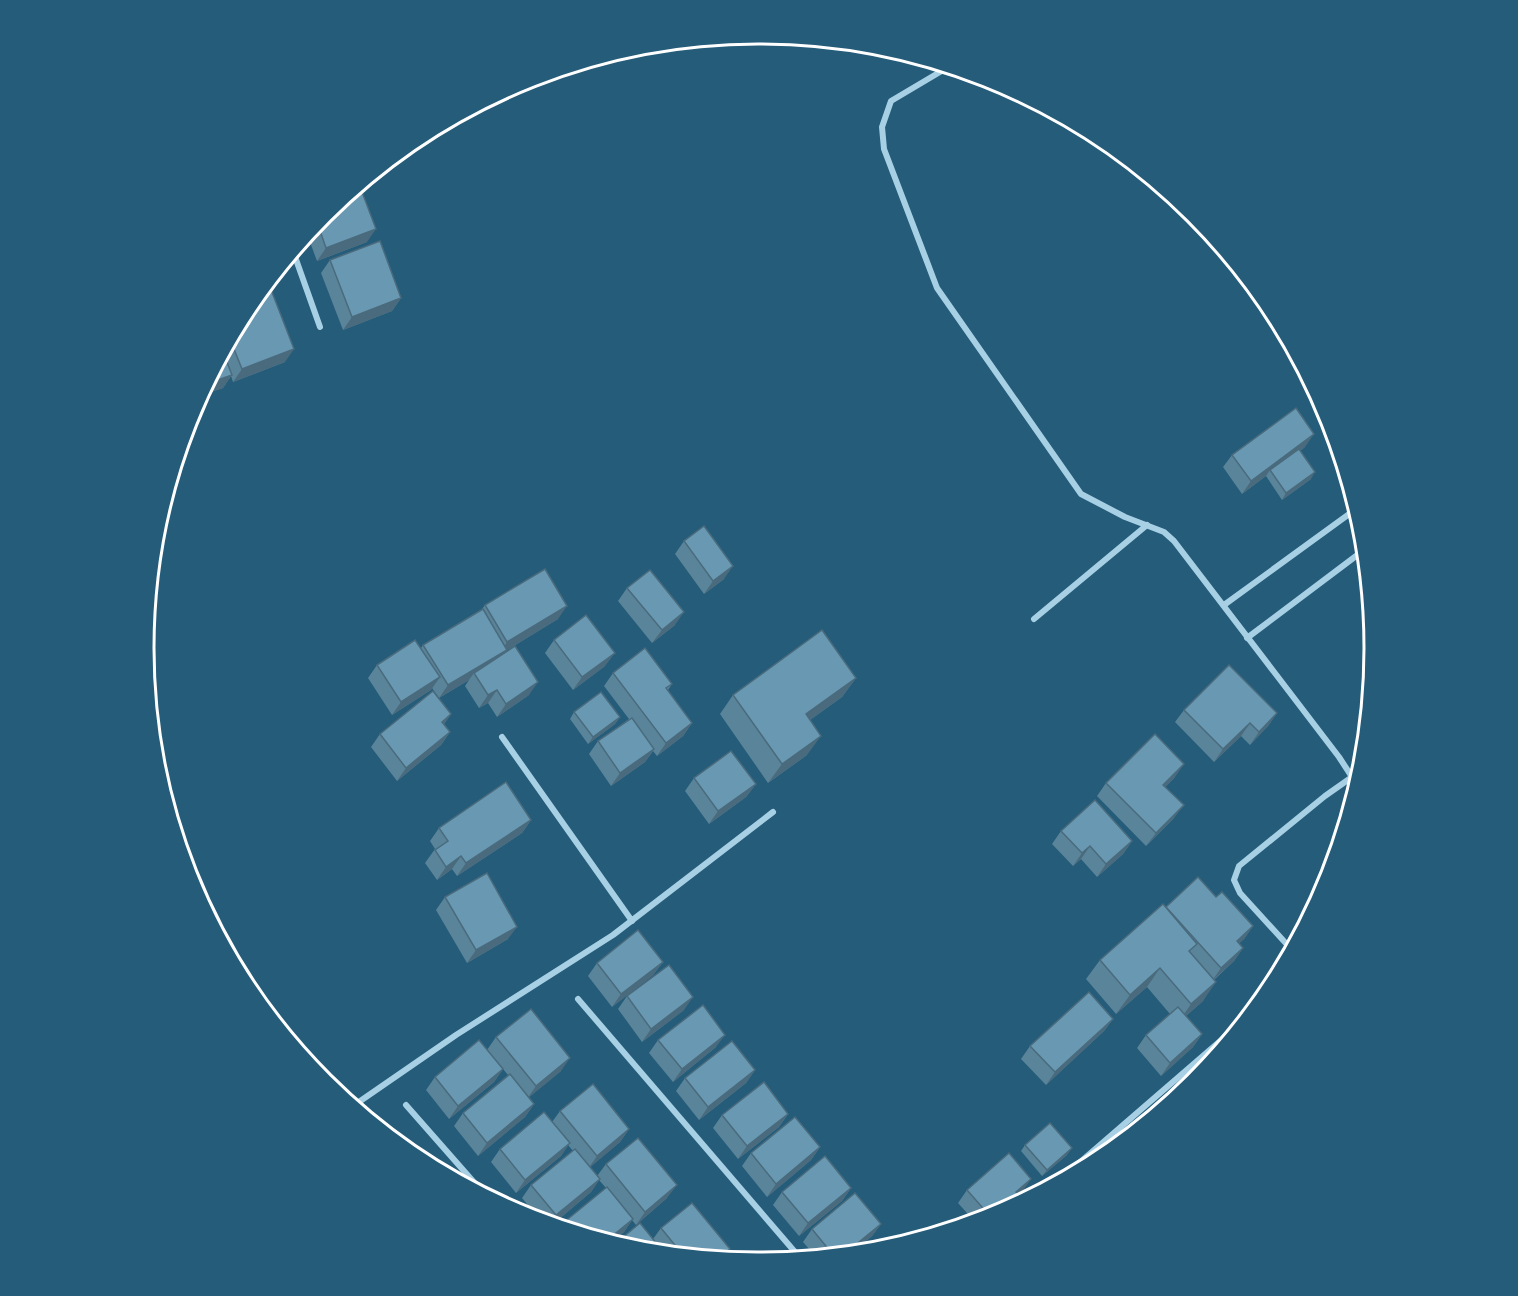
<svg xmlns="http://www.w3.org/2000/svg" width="1518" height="1296" font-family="'DejaVu Sans',sans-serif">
  <rect width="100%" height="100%" fill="#245c7a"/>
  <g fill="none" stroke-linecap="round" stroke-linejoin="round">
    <!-- minor -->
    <g stroke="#a7d0e4" stroke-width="6">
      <path d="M950 66 891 101 882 127 884 149 937 288 1081 494 1125 517 1164 532 1174 541 1339 757 1352 777"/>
      <path d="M293 251 320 327"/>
      <path d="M1224 605 1356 509"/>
      <path d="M1034 619 1147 525"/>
      <path d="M1247 638 1364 550"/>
      <path d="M502 737 632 921"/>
      <path d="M1292 950 1240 893 1234 880 1239 866 1325 796 1362 770"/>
      <path d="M578 999 801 1259"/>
      <path d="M406 1105 486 1196"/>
      <path d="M353 1106 456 1035 613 935 773 812"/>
      <path d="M1056 1183 1248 1017"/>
    </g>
  </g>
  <!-- wall -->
  <g fill="#5a8499">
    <path d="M324 213 367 242 317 261 307 234Z"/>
    <path d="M330 260 401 298 392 311 343 330 321 273Z"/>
    <path d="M248 306 285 362 233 382 231 376 223 388 199 396Z"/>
    <path d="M1305 447 1300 451 1311 479 1282 500 1266 476 1242 494 1223 467 1232 455Z"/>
    <path d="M684 541 724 579 704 594 675 554Z"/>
    <path d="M627 588 675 625 652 643 618 601Z"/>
    <path d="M485 605 558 619 507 650 505 653 529 695 497 717 488 703 479 708 465 686 469 680 439 698 432 688 431 690 392 715 368 678 377 665 421 648 423 645 482 609Z"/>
    <path d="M554 640 605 666 573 690 545 653Z"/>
    <path d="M613 673 672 684 668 690 692 723 683 736 657 756 653 751 645 762 611 786 589 754 598 741 629 719 604 686Z"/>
    <path d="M856 678 842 697 810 720 807 755 768 783 720 714 733 695Z"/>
    <path d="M1184 710 1277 713 1268 726 1250 745 1241 736 1214 762 1175 722Z"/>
    <path d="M574 712 620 717 615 724 588 744 570 719Z"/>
    <path d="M451 714 444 724 450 732 441 745 397 781 371 747 380 734Z"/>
    <path d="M1175 777 1165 787 1174 818 1146 846 1097 796 1106 783Z"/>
    <path d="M694 778 756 784 746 797 709 824 685 791Z"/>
    <path d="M531 820 522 833 457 876 452 869 437 880 425 863 435 849 430 841 439 828Z"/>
    <path d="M1061 831 1132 841 1123 854 1097 877 1081 859 1073 866 1052 844Z"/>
    <path d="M445 897 508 939 467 963 436 910Z"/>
    <path d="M1216 897 1253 926 1244 939 1239 943 1243 948 1234 961 1214 980 1203 1001 1186 1016 1202 1034 1193 1047 1161 1076 1137 1048 1146 1035 1170 1014 1147 987 1116 1014 1086 979 1100 960 1166 907Z"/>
    <path d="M663 962 653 975 612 1007 588 976 597 963Z"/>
    <path d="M627 996 684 1010 642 1042 618 1009Z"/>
    <path d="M1113 1019 1104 1031 1046 1085 1021 1059 1030 1046Z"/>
    <path d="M496 1037 561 1071 529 1097 534 1104 525 1117 478 1156 454 1126 463 1113 508 1075 503 1069 494 1082 449 1119 426 1090 435 1077 487 1050Z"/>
    <path d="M658 1040 716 1047 673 1082 649 1053Z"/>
    <path d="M755 1070 746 1083 699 1120 676 1091 685 1078Z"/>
    <path d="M560 1111 629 1129 620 1142 590 1167 597 1176 606 1164 667 1198 636 1225 632 1220 624 1232 611 1243 560 1227 563 1223 606 1188 599 1180 591 1192 552 1225 542 1222 522 1198 531 1185 573 1151 568 1145 561 1156 516 1193 491 1162 500 1149 552 1122Z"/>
    <path d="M788 1114 779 1127 738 1159 713 1128 722 1115Z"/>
    <path d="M1025 1145 1067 1155 1042 1176 1021 1151Z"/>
    <path d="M820 1147 811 1160 767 1197 742 1166 751 1153Z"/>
    <path d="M851 1188 842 1201 799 1236 773 1205 782 1192Z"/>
    <path d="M967 1190 1022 1192 1019 1195 1024 1201 994 1216 975 1222 958 1203Z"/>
    <path d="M881 1224 872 1236 850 1254 816 1257 803 1242 812 1229Z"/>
    <path d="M661 1228 730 1249 723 1259 639 1251 653 1239Z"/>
  </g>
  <!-- shaded-wall -->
  <g fill="#4a6b7d">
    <path d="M376 229 367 242 317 261 326 248Z"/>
    <path d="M401 298 392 311 343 330 352 317Z"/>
    <path d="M294 349 285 362 233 382 242 369Z"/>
    <path d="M232 375 223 388 199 396 206 384Z"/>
    <path d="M1314 434 1305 447 1271 472 1270 470 1266 476 1242 494 1251 481Z"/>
    <path d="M1315 472 1311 479 1282 500 1286 493Z"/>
    <path d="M733 566 724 579 704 594 713 581Z"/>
    <path d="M567 606 558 619 507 650 498 663 474 673 469 680 439 698 448 685 499 655 507 642Z"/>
    <path d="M684 612 675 625 652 643 662 630Z"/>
    <path d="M615 653 605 666 573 690 582 677Z"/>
    <path d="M440 677 431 690 392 715 401 702Z"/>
    <path d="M856 678 842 697 792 733 806 714Z"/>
    <path d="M538 682 529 695 497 717 506 704Z"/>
    <path d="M497 690 488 703 479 708 488 695Z"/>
    <path d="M1277 713 1268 726 1250 745 1259 732Z"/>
    <path d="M451 714 442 727V722Z"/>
    <path d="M620 717 615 724 588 744 593 737Z"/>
    <path d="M692 723 683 736 657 756 666 743Z"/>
    <path d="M1250 723 1241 736 1214 762 1223 749Z"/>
    <path d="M450 732 441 745 397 781 406 768Z"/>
    <path d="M821 736 807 755 768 783 782 764Z"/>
    <path d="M654 749 645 762 611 786 620 773Z"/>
    <path d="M1184 764 1175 777 1154 798 1163 785Z"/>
    <path d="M756 784 746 797 709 824 718 811Z"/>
    <path d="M1184 805 1174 818 1146 846 1156 833Z"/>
    <path d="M531 820 522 833 457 876 466 863Z"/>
    <path d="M1132 841 1123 854 1097 877 1106 864Z"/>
    <path d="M1090 846 1081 859 1073 866 1082 853Z"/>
    <path d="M461 856 452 869 437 880 446 867Z"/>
    <path d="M1253 926 1244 939 1228 954 1237 941Z"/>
    <path d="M517 927 508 939 467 963 476 950Z"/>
    <path d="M1243 948 1234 961 1212 981 1221 968Z"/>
    <path d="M663 962 653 975 612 1007 621 994Z"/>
    <path d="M1160 968 1147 987 1116 1014 1130 995Z"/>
    <path d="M1216 982 1203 1001 1178 1023 1191 1004Z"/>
    <path d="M693 997 684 1010 642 1042 651 1029Z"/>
    <path d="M1113 1019 1104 1031 1046 1085 1055 1072Z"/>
    <path d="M1202 1034 1193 1047 1161 1076 1170 1063Z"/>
    <path d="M725 1035 716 1047 673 1082 682 1069Z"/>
    <path d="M570 1058 561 1071 527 1099 536 1086Z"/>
    <path d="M503 1069 494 1082 449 1119 458 1106Z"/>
    <path d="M755 1070 746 1083 699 1120 708 1107Z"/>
    <path d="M534 1104 525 1117 478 1156 487 1143Z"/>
    <path d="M788 1114 779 1127 738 1159 747 1146Z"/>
    <path d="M629 1129 620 1142 588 1169 597 1156Z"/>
    <path d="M570 1143 561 1156 516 1193 525 1180Z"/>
    <path d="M820 1147 811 1160 767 1197 776 1184Z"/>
    <path d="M1072 1148 1067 1155 1042 1176 1047 1170Z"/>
    <path d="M600 1179 591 1192 552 1225 550 1224 556 1215Z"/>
    <path d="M1031 1179 1022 1192 1007 1205 1016 1192Z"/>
    <path d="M677 1185 667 1198 636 1225 645 1212Z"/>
    <path d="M851 1188 842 1201 799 1236 808 1223Z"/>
    <path d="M997 1209 991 1217 987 1219 989 1215Z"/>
    <path d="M633 1219 624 1232 611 1243 606 1241Z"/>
    <path d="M881 1224 872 1236 850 1254 843 1255Z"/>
    <path d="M730 1249 723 1259H718Z"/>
  </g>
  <!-- building -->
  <g fill="#6999b2" stroke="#4a6b7d" stroke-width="1.5">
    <path d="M359 184 376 229 326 248 317 222 324 213Z"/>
    <path d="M380 241 401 298 352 317 330 260Z"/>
    <path d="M270 287 294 349 242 369 230 339 248 306 260 291Z"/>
    <path d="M223 352 232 375 206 384Z"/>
    <path d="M1296 408 1314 434 1251 481 1232 455Z"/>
    <path d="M1299 449 1315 472 1286 493 1270 470Z"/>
    <path d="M704 526 733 566 713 581 684 541Z"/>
    <path d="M545 569 567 606 507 642 485 605Z"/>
    <path d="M650 570 684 612 662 630 627 588Z"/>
    <path d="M483 609 507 650 448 685 423 645Z"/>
    <path d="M586 615 615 653 582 677 554 640Z"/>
    <path d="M822 630 856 678 806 714 821 736 782 764 733 695Z"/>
    <path d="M415 640 440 677 401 702 377 665Z"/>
    <path d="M515 646 538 682 506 704 497 690 488 695 474 673Z"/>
    <path d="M645 648 672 684 666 688 692 723 666 743 613 673Z"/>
    <path d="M1229 665 1277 713 1259 732 1250 723 1223 749 1184 710Z"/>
    <path d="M433 691 451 714 442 722 450 732 406 768 380 734Z"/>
    <path d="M601 692 620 717 593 737 574 712Z"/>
    <path d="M632 718 654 749 620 773 598 741Z"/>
    <path d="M1155 734 1184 764 1163 785 1184 805 1156 833 1106 783Z"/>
    <path d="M731 751 756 784 718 811 694 778Z"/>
    <path d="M506 782 531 820 466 863 461 856 446 867 435 850 448 841 439 828Z"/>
    <path d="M1095 800 1132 841 1106 864 1090 846 1082 853 1061 831Z"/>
    <path d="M487 873 517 927 476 950 445 897Z"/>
    <path d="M1198 877 1216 897 1222 892 1253 926 1237 941 1243 948 1221 968 1166 907Z"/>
    <path d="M1163 904 1197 944 1189 951 1216 982 1191 1004 1160 968 1130 995 1100 960Z"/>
    <path d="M638 930 663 962 621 994 597 963Z"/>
    <path d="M669 965 693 997 651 1029 627 996Z"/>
    <path d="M1089 992 1113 1019 1055 1072 1030 1046Z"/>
    <path d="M703 1005 725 1035 682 1069 658 1040Z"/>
    <path d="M1178 1007 1202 1034 1170 1063 1146 1035Z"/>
    <path d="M531 1009 570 1058 536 1086 496 1037Z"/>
    <path d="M479 1040 503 1069 458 1106 435 1077Z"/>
    <path d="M732 1041 755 1070 708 1107 685 1078Z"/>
    <path d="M510 1074 534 1104 487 1143 463 1113Z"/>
    <path d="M764 1082 788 1114 747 1146 722 1115Z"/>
    <path d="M593 1084 629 1129 597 1156 560 1111Z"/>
    <path d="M544 1112 570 1143 525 1180 500 1149Z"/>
    <path d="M795 1117 820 1147 776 1184 751 1153Z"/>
    <path d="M1050 1123 1072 1148 1047 1170 1025 1145Z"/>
    <path d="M638 1138 677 1185 645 1212 606 1164Z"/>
    <path d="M575 1149 600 1179 556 1215 531 1185Z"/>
    <path d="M1009 1153 1031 1179 1016 1192 1024 1201 1000 1213 997 1209 989 1215 967 1190Z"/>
    <path d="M825 1156 851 1188 808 1223 782 1192Z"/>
    <path d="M607 1187 633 1219 606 1241 569 1230 563 1223Z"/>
    <path d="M855 1193 881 1224 843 1255 834 1256 812 1229Z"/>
    <path d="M692 1203 730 1249 718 1259 683 1255 661 1228Z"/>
    <path d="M640 1223 665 1254 639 1251 615 1244Z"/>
    <path d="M741 1254 748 1262 733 1260Z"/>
  </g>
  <!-- crop -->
  <path d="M0 0H1518V1296H0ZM758 44H760A604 604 0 0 1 1364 648V648A604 604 0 0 1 760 1252H758A604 604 0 0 1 154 648V648A604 604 0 0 1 758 44Z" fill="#245c7a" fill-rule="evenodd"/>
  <path fill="none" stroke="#fff" stroke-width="3" d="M758 44H760A604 604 0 0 1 1364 648V648A604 604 0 0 1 760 1252H758A604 604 0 0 1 154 648V648A604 604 0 0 1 758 44Z"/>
</svg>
